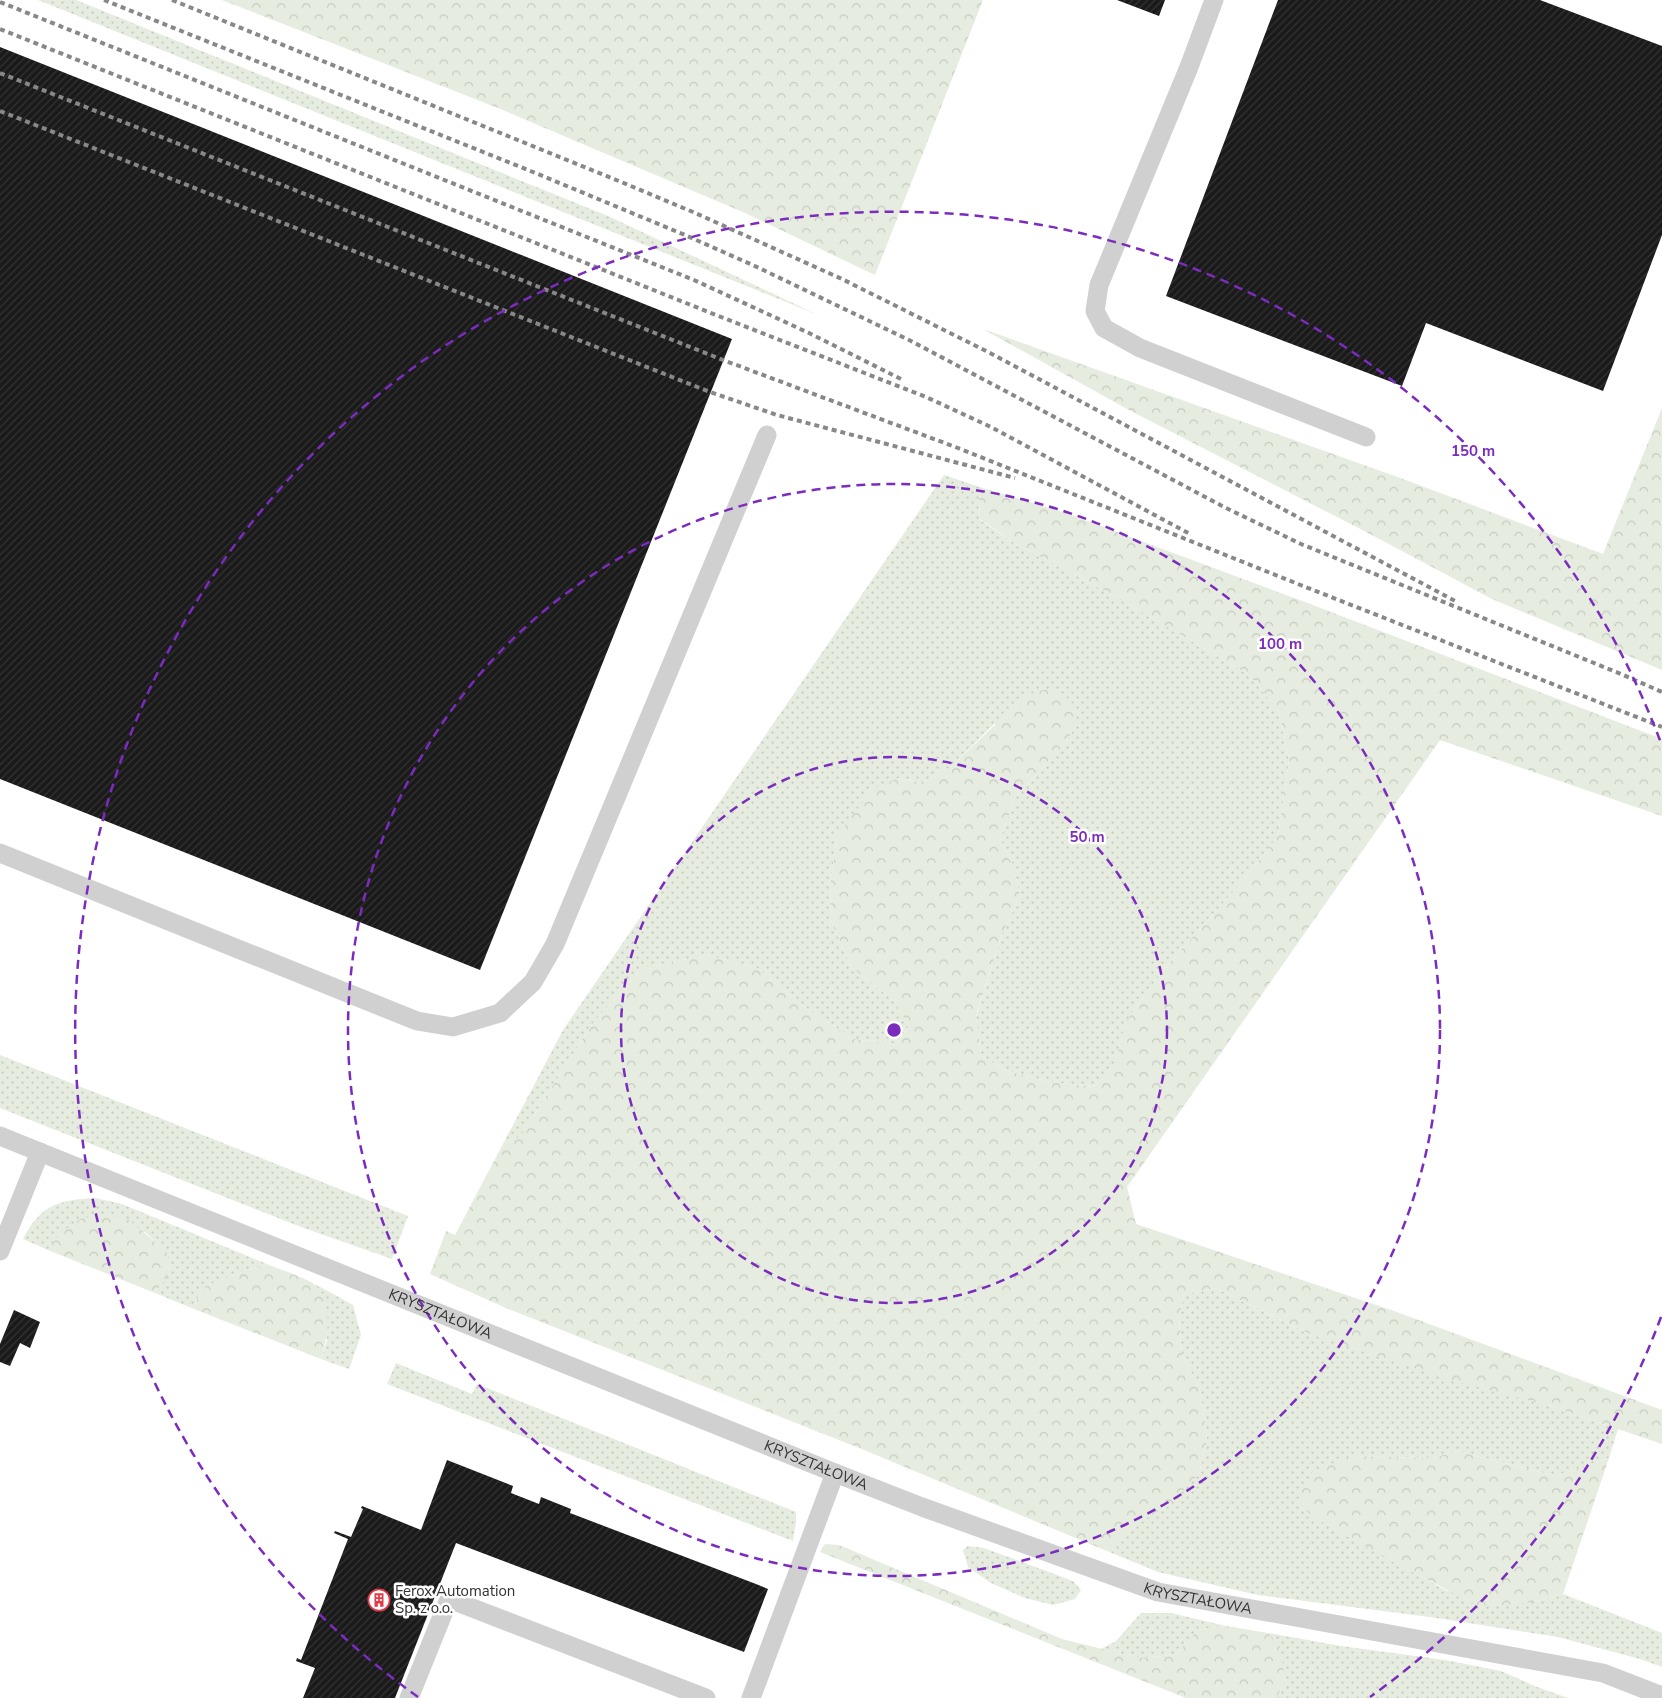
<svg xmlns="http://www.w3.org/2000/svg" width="1662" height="1698" font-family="'Nunito Sans',sans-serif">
  <defs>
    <pattern id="grass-dots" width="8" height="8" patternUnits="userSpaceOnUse" patternTransform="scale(1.25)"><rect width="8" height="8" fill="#e6ecdf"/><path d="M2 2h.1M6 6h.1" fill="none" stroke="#c6cbc0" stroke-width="1.8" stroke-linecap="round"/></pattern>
    <pattern id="forest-crowns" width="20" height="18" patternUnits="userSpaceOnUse" patternTransform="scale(1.25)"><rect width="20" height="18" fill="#e6ecdf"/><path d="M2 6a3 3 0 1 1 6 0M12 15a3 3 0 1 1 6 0" fill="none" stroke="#c6cbc0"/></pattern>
    <pattern id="building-hatch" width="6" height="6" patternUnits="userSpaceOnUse" patternTransform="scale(1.25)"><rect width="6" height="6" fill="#1a1a1a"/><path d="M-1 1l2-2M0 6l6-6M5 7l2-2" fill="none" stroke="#333"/></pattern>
  </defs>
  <rect width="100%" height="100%" fill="#fff"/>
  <!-- grass -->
  <g fill="url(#grass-dots)">
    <path d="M38 0H76L608 216 816 314Z"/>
    <path d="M944 475 986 489 979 499 980 520 1019 546 1076 575 1158 621 1249 675 1279 711 1289 760 1278 836 1244 880 1165 968 1126 1021 1113 1070 1094 1087 1050 1082 1004 1070 981 1055 976 1017 1002 934 1020 896 1013 865 1000 839 1016 796 1059 751 1072 732 994 724 951 767 923 783 898 778 837 837 831 879 830 919 852 968 894 1001 909 1026 896 1044 853 1039 800 1004 757 968 707 955 643 968 593 1023 520 1137 504 1142 563 1030Z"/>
    <path d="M0 1055 408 1216 392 1259 301 1227 0 1108Z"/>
    <path d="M95 1198 122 1204 269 1265 253 1268 205 1286 197 1299 194 1309 155 1293C179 1262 171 1256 145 1232L61 1233 48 1250 23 1239C41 1205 58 1200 95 1198Z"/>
    <path d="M315 1284 353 1305 361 1335 349 1369 321 1359 327 1340Z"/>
    <path d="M1216 1288 1308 1333 1553 1407 1618 1429 1609 1458 1556 1476 1457 1451 1433 1458 1352 1456 1299 1506 1317 1519 1447 1591 1534 1602 1563 1594 1662 1633V1667L1640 1659 1558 1637 1430 1617 1258 1595 1158 1572 1107 1551 1131 1526 1168 1506 1199 1474 1207 1440 1201 1393 1182 1354 1179 1319 1184 1294Z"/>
    <path d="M396 1363 472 1394 477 1384 796 1512V1523L793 1541 387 1384Z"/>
    <path d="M968 1546 984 1548 1073 1581 1081 1590 1075 1599 1053 1605 1025 1598 991 1583 968 1567 963 1550Z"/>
    <path d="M1141 1613H1171L1226 1626 1198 1630 1175 1655 1139 1658 1101 1649 1116 1641Z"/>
    <path d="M1268 1633 1341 1646 1445 1660 1501 1671 1537 1687 1568 1698H1277L1285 1678Z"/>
  </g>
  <!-- forest -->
  <g fill="url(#forest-crowns)">
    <path d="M222 0H983L875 275 745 213 498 108Z"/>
    <path d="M983 329 1403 479 1603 554 1662 408V670L1492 599 1370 534 1129 410Z"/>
    <path d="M986 489 1066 513 1297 599 1662 739V816L1440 740 1127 1187 1136 1224 1394 1311 1662 1410V1444L1553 1407 1451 1380 1308 1333 1216 1288 1184 1294 1179 1319 1182 1354 1201 1393 1207 1440 1199 1474 1168 1506 1132 1526 1107 1551 864 1450 506 1308 430 1274 446 1231 455 1235 504 1142 520 1137 593 1023 643 968 707 955 757 968 800 1004 853 1039 896 1044 909 1026 894 1001 852 968 830 919 831 879 837 837 871 790 898 778 923 783 951 767 1026 695 1047 689 1062 693 1076 707 1072 732 1059 751 1016 796 1000 839 1013 865 1020 896 1002 934 976 1016 981 1055 1004 1070 1050 1082 1094 1087 1113 1069 1126 1021 1165 968 1244 880 1278 836 1289 760 1279 711 1249 675 1158 621 1076 575 1019 546 980 519 979 499Z"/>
    <path d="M104 1214 128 1219 166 1251 170 1263 167 1277 155 1293 48 1250 60 1233 80 1219Z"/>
    <path d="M269 1265C279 1269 309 1279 315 1285 334 1304 328 1336 321 1359L194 1309 197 1299 205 1286 253 1268Z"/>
    <path d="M1457 1451 1556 1476 1609 1458 1563 1594 1534 1602 1480 1607 1387 1559 1317 1519 1299 1506 1300 1493 1313 1471 1352 1456 1433 1458Z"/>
    <path d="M825 1544 839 1545 1062 1639 1139 1658 1175 1655 1198 1630 1226 1626 1268 1633 1280 1646 1285 1678 1277 1698H1186L820 1552Z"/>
  </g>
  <!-- building -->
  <g fill="url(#building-hatch)">
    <path d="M1117 0H1165L1159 16Z"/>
    <path d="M1278 0H1540L1662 46V235L1603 391 1426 323 1402 386 1166 296Z"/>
    <path d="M0 47 732 339 480 970 0 779Z"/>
    <path d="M14 1310 40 1322 30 1348 20 1343 10 1366 0 1362V1344Z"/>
    <path d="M447 1460 513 1486 511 1493 539 1504 541 1497 571 1509 570 1513 756 1584 768 1589 744 1652 456 1543 395 1698H303L315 1668 296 1661 297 1658 301 1660 348 1539 334 1533 335 1531 351 1537 363 1509 361 1508 362 1506 421 1530Z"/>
  </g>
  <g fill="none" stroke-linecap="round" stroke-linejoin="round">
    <!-- service -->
    <g stroke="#d0d0d0" stroke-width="19">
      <path d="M1214 0 1189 67 1099 285 1095 311 1104 328 1140 348 1366 437"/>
      <path d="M0 853 417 1021 453 1027 500 1013 533 982 555 944 767 435"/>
      <path id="s1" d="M0 1136 835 1473 922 1507 1158 1592 1603 1673 1662 1696"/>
      <path d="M0 1251 40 1152"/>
      <path d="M409 1698 449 1599 706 1698"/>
      <path d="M751 1698 835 1473"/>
    </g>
    <!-- rail -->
    <g stroke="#888" stroke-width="4" stroke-dasharray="5 4" stroke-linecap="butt">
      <path d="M104 0 533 172 685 235 757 267 911 341 1226 508 1301 544 1621 674 1662 692"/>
      <path d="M172 0 614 179 693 212 842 279 990 353 1457 602"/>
      <path d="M0 2 694 280 809 333 901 379"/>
      <path d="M0 29 721 317 926 397 991 427 1190 534"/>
      <path d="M0 73 723 360 958 448 1303 586 1662 727"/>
      <path d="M0 111 710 392 777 415 1015 478"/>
    </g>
  </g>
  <!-- distance rings -->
  <g fill="none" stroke="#7b2cbf" stroke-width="2.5" stroke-dasharray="9 6">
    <circle cx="894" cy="1030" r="273"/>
    <circle cx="894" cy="1030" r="546"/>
    <path d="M1661 1317A819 819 0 0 1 1370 1697M418 1697A819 819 0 1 1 1661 743"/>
  </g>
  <!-- icons -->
  <defs>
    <g id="building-ring" transform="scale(1.125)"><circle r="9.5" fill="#fff" stroke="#e63946" stroke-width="1.5"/><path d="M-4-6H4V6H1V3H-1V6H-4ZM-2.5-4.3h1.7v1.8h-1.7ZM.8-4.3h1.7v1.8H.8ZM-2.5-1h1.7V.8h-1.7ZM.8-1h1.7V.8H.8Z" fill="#e63946"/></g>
  </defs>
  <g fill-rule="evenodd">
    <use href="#building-ring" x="379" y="1600"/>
  </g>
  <g text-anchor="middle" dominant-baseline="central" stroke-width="5" stroke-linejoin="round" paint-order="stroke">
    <!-- street labels -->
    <g font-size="15" fill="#333" stroke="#fff">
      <text stroke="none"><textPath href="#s1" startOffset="475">KRYSZTAŁOWA</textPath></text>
      <text stroke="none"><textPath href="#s1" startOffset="880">KRYSZTAŁOWA</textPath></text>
      <text stroke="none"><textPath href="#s1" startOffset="1285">KRYSZTAŁOWA</textPath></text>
    </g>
    <!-- poi labels -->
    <g font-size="15" fill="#333" stroke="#fff" text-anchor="start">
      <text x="395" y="1591">Ferox Automation<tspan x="395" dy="17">Sp. z o.o.</tspan></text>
    </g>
  </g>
  <circle cx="894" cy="1030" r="8" fill="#7b2cbf" stroke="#fff" stroke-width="2.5"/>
  <g font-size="15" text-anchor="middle" font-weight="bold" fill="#7b2cbf" stroke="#fff" stroke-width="5" stroke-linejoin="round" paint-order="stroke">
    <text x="1473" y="456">150 m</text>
    <text x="1280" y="649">100 m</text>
    <text x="1087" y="842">50 m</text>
  </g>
</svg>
